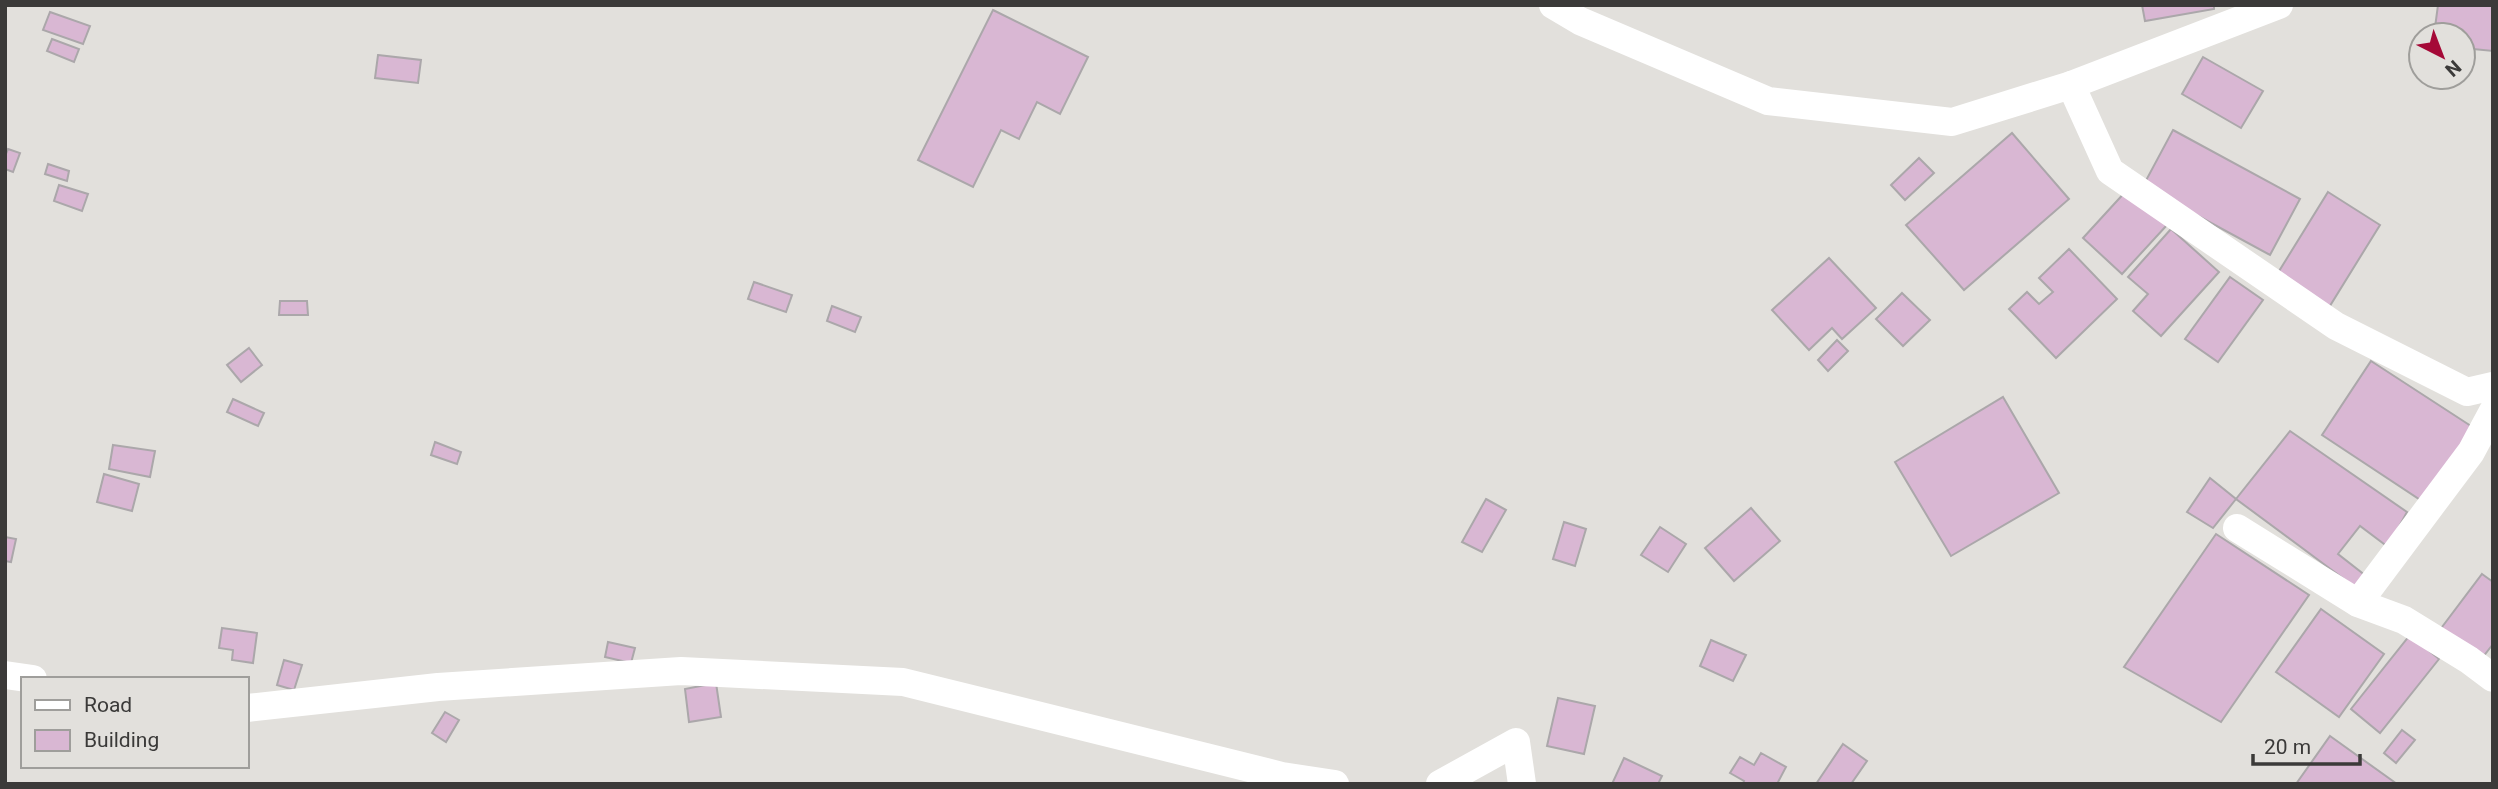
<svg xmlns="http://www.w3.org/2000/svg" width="2498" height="789" font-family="Roboto,sans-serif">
  <rect width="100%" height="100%" fill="#e2e0dc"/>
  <!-- building -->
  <g fill="#d9b7d3" stroke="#aba7aa" stroke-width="2">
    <path d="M2142 5H2214V9L2145 21Z"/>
    <path d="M2438 5H2493V51L2463 48V35H2434Z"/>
    <path d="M993 10 1088 57 1060 114 1037 102 1019 139 1001 130 973 187 918 160Z"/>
    <path d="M50 12 90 26 83 44 43 30Z"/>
    <path d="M52 39 79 49 74 62 47 51Z"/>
    <path d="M378 55 421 60 418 83 375 78Z"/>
    <path d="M2203 57 2263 91 2241 128 2182 94Z"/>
    <path d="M2173 130 2300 199 2270 255 2143 186Z"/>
    <path d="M2012 133 2069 199 1964 290 1906 225Z"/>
    <path d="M8 149 20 153 13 172 5 169V156Z"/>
    <path d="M1919 158 1934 173 1905 200 1891 185Z"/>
    <path d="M48 164 69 171 67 181 45 174Z"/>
    <path d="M59 185 88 194 82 211 54 201Z"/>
    <path d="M2127 190 2167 225 2122 274 2083 238Z"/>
    <path d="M2328 192 2380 225 2328 309 2276 276Z"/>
    <path d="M2171 229 2219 272 2161 336 2133 311 2148 294 2128 277Z"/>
    <path d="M2069 249 2117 299 2056 358 2009 309 2027 292 2039 304 2053 292 2039 278Z"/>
    <path d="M1829 258 1876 308 1842 339 1832 328 1809 350 1772 310Z"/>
    <path d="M2230 277 2263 300 2218 362 2185 339Z"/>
    <path d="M754 282 792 295 786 312 748 299Z"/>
    <path d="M1902 293 1930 320 1903 346 1876 319Z"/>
    <path d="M280 301H307L308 315H279Z"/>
    <path d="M832 306 861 317 855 332 827 321Z"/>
    <path d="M1837 340 1848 351 1828 371 1818 360Z"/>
    <path d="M249 348 262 365 241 382 227 365Z"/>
    <path d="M2371 361 2474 428 2425 503 2322 435Z"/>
    <path d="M2003 397 2059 493 1951 556 1895 462Z"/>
    <path d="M233 399 264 413 258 426 227 412Z"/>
    <path d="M2290 431 2407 512 2388 547 2360 526 2338 554 2366 576 2356 588 2236 499Z"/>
    <path d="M435 442 461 452 457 464 431 455Z"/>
    <path d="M113 445 155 451 150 477 109 469Z"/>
    <path d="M104 474 139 484 132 511 97 502Z"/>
    <path d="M2210 478 2236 499 2213 528 2187 512Z"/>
    <path d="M1486 499 1506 510 1482 552 1462 542Z"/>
    <path d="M1751 508 1780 541 1734 581 1705 548Z"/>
    <path d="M1564 522 1586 529 1575 566 1553 559Z"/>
    <path d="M1660 527 1686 544 1668 572 1641 555Z"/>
    <path d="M2216 534 2309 595 2221 722 2124 667Z"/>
    <path d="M5 537 16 539 11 562 5 561Z"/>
    <path d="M2482 574 2493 582V644L2479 662 2439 631Z"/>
    <path d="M2321 609 2384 654 2339 717 2276 672Z"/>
    <path d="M222 628 257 633 253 663 232 660 233 650 219 648Z"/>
    <path d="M2410 635 2439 659 2380 733 2351 709Z"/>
    <path d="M1711 640 1746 655 1733 681 1700 666Z"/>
    <path d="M608 642 635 648 631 663 605 657Z"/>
    <path d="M284 660 302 665 294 690 277 685Z"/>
    <path d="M716 683 721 717 689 722 685 689Z"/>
    <path d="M1558 698 1595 706 1584 754 1547 746Z"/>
    <path d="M445 712 459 720 446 742 432 733Z"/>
    <path d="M2402 730 2415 740 2396 763 2384 753Z"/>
    <path d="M2330 736 2397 784H2296Z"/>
    <path d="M1843 744 1867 761 1851 784H1816Z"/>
    <path d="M1761 753 1786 767 1777 784H1743L1744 781 1730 773 1740 757 1754 765Z"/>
    <path d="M1624 758 1662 776 1658 784H1612Z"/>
  </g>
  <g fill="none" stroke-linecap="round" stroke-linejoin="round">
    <!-- street -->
    <g stroke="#fff" stroke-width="28">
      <path d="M1553 5 1580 21 1768 101 1952 122 2071 85 2279 5"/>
      <path d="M2071 85 2110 171 2336 326 2467 392 2493 386"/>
      <path d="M2237 528 2358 603 2404 620 2469 660 2493 678"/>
      <path d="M2358 603 2471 452 2493 411"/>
      <path d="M5 675 33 679"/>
      <path d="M247 708 438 687 681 671 903 682 1282 776 1335 784"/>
      <path d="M1440 784 1516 742 1522 784"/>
    </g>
  </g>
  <!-- border -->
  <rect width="2498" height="789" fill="none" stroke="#3b3a39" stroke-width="14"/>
  <!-- legend -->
  <rect x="21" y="677" width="228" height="91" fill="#e2e0dc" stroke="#9f9e9b" stroke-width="2"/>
  <rect x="35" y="700" width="35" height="10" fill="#ffffff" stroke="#9f9e9b" stroke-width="2"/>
  <text x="84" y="712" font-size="21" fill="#3b3a39">Road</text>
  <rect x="35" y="730" width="35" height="21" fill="#d9b7d3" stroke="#9f9e9b" stroke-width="2"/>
  <text x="84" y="747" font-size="21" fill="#3b3a39">Building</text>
  <!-- north arrow -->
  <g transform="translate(2442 56) rotate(138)"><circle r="33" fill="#e2e0dc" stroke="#9f9e9b" stroke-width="2"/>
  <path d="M0-5L12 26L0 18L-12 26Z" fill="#a50937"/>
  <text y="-10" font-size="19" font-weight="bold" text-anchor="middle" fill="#3b3a39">N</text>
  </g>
  <!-- scale -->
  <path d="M2253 754v10h107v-10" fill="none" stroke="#3b3a39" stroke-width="3.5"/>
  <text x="2264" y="754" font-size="21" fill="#3b3a39" stroke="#e2e0dc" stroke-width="5" paint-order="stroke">20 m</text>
</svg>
